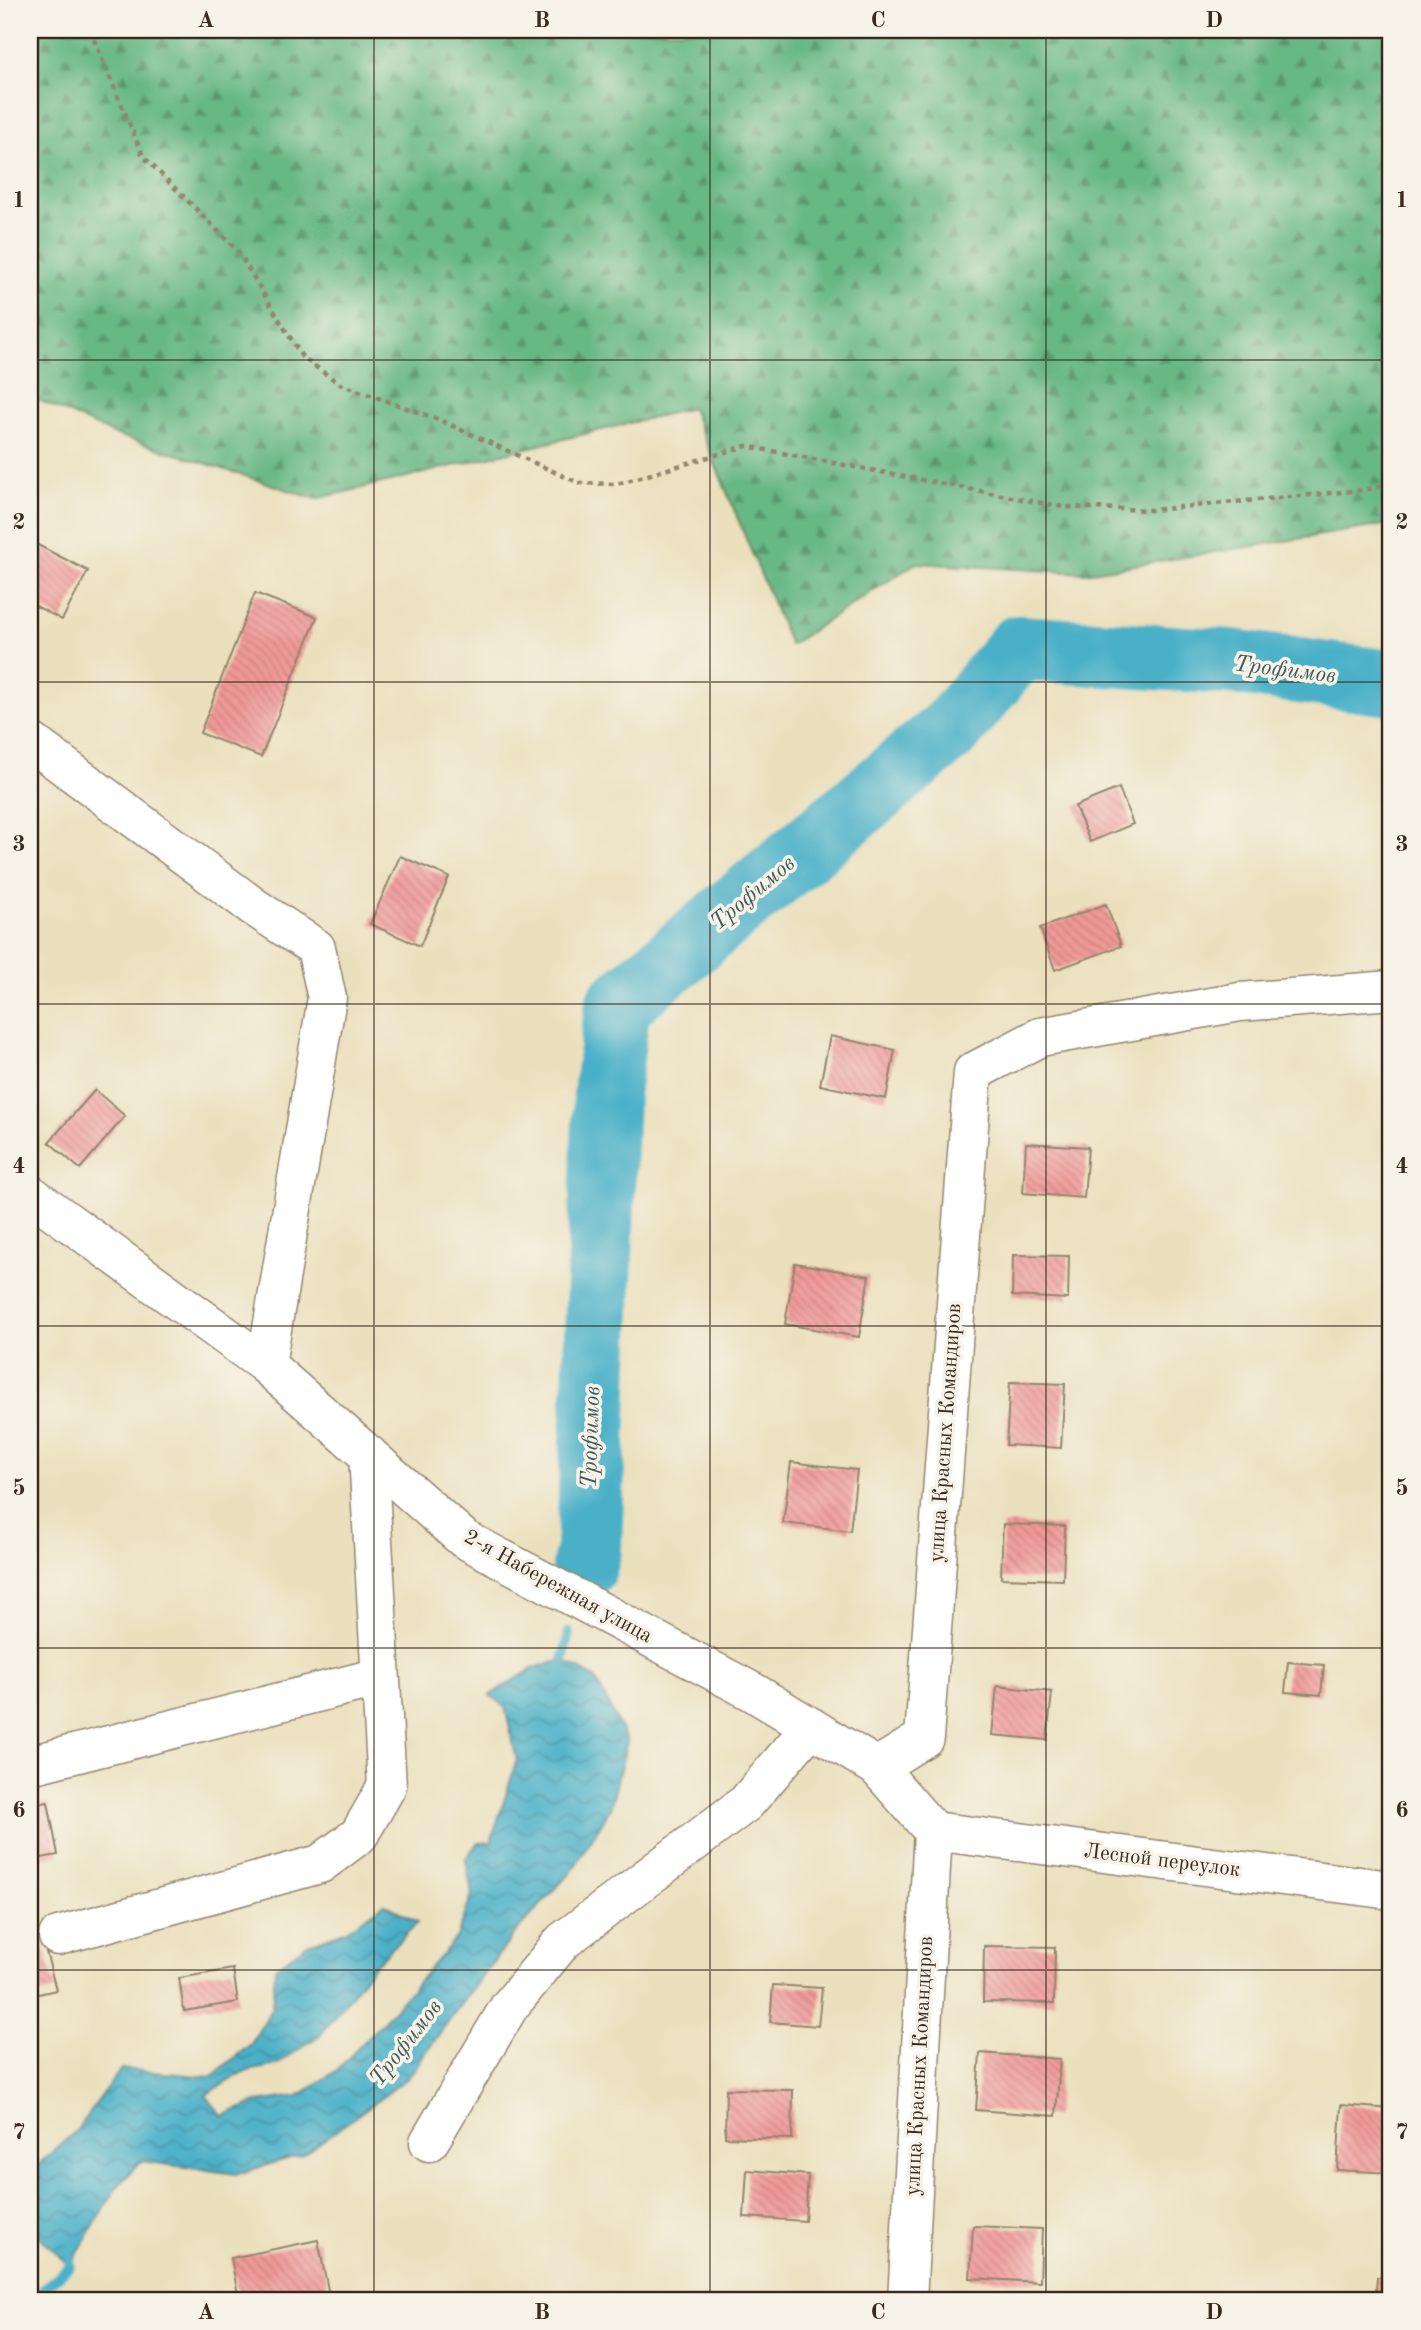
<svg xmlns="http://www.w3.org/2000/svg" width="1421" height="2330" font-family="'Old Standard TT',serif">
  <defs>
    <pattern id="forest-firs" width="22" height="20" patternUnits="userSpaceOnUse" patternTransform="scale(1.75)"><rect width="22" height="20" fill="#67b884"/><path d="M5 1l3.5 6h-7zM16 11l3.5 6h-7z" fill="#56966b"/></pattern>
    <pattern id="water-waves" width="16" height="10" patternUnits="userSpaceOnUse" patternTransform="scale(1.75)"><rect width="16" height="10" fill="#49b0c8"/><path d="M0 5q4-4 8 0t8 0" fill="none" stroke="#3e8fa2"/></pattern>
    <pattern id="building-back-hatch" width="6" height="6" patternUnits="userSpaceOnUse" patternTransform="scale(1.75)"><rect width="6" height="6" fill="#f19a98"/><path d="M-1 5l2 2M0 0l6 6M5-1l2 2" fill="none" stroke="#c47e7b"/></pattern>
  </defs>
  <rect width="100%" height="100%" fill="#f7f3e8"/>
  <filter id="ink" filterUnits="userSpaceOnUse"><feTurbulence type="fractalNoise" baseFrequency=".0143" numOctaves="2"/><feDisplacementMap in="SourceGraphic" scale="14" xChannelSelector="R" yChannelSelector="G"/><feConvolveMatrix kernelMatrix="1 2 1 2 8 2 1 2 1" color-interpolation-filters="sRGB"/></filter>
  <filter id="wash" filterUnits="userSpaceOnUse"><feTurbulence type="fractalNoise" baseFrequency=".00686" numOctaves="4" result="noise"/><feDisplacementMap in="SourceGraphic" scale="28" xChannelSelector="R" yChannelSelector="G"/><feGaussianBlur stdDeviation="1.57" result="paint"/><feColorMatrix in="noise" values="0 0 0 0 0 0 0 0 0 0 0 0 0 0 0 0 0 1.4 0 .05"/><feComposite in="paint" operator="in"/></filter>
  <g filter="url(#wash)">
    <rect width="100%" height="100%" fill="#ebe0be"/>
    <!-- forest -->
    <path fill="url(#forest-firs)" stroke="#517151" stroke-width="2" d="M30 30H1391V524L1085 573 916 563 790 645 692 408 316 499 114 434 30 396Z"/>
    <!-- water -->
    <path fill="url(#water-waves)" stroke="#426d73" stroke-width="2" d="M563 1660 595 1678 627 1741 610 1809 572 1871 517 1931 454 2013 408 2078 304 2154 237 2174 140 2161 115 2190 70 2266 30 2227V2172L76 2131 121 2069 211 2077 251 2044 272 2008 275 1968 306 1945 345 1931 385 1904 418 1922 371 1969 321 2034 276 2065 243 2072 206 2095 222 2116 257 2102 298 2096 337 2070 383 2022 457 1937 472 1895 466 1859 477 1843 491 1842 517 1760 505 1707 490 1695 534 1668Z"/>
    <g fill="none" stroke-linecap="round" stroke-linejoin="round">
      <!-- stream -->
      <g stroke="#49b0c8" stroke-width="10">
        <path d="M560 1674 569 1632"/>
        <path d="M30 2300 70 2266 69 2252"/>
      </g>
      <!-- river -->
      <path stroke="#49b0c8" stroke-width="66" d="M585 1565 589 1549 606 1094 618 1005 952 728 1018 648 1231 662 1391 683"/>
    </g>
    <g id="blocks">
      <!-- building -->
      <g fill="url(#building-back-hatch)">
        <path d="M32 542 88 571 62 620 30 603Z"/>
        <path d="M255 593 317 617 261 757 200 733Z"/>
        <path d="M1119 788 1133 824 1090 842 1075 806Z"/>
        <path d="M400 856 449 877 420 946 370 924Z"/>
        <path d="M1106 904 1121 946 1055 970 1040 928Z"/>
        <path d="M830 1036 895 1050 886 1099 820 1085Z"/>
        <path d="M95 1090 125 1116 80 1169 49 1142Z"/>
        <path d="M1026 1143 1088 1147 1084 1198 1023 1193Z"/>
        <path d="M1013 1255 1069 1256 1068 1299 1012 1296Z"/>
        <path d="M795 1263 869 1276 859 1337 785 1324Z"/>
        <path d="M1010 1382 1065 1384 1061 1448 1006 1445Z"/>
        <path d="M791 1462 857 1470 850 1531 783 1523Z"/>
        <path d="M1003 1524 1065 1526 1063 1580 1001 1578Z"/>
        <path d="M1288 1662 1324 1665 1321 1695 1285 1692Z"/>
        <path d="M997 1686 1052 1692 1047 1740 992 1735Z"/>
        <path d="M48 1802 58 1855 30 1860V1805Z"/>
        <path d="M41 1932 56 1990 30 1996V1935Z"/>
        <path d="M984 1946 1055 1947 1054 2003 983 2002Z"/>
        <path d="M233 1969 238 2002 184 2011 179 1978Z"/>
        <path d="M773 1985 822 1988 818 2026 770 2022Z"/>
        <path d="M980 2053 1060 2059 1056 2116 976 2110Z"/>
        <path d="M726 2089 793 2090 792 2139 725 2137Z"/>
        <path d="M1341 2105 1391 2109V2173L1337 2170Z"/>
        <path d="M747 2170 808 2175 805 2221 744 2217Z"/>
        <path d="M973 2226 1042 2229 1040 2282 970 2278Z"/>
        <path d="M318 2240 330 2300H239L231 2258Z"/>
        <path d="M1377 2277 1391 2278V2300H1375Z"/>
      </g>
    </g>
  </g>
  <g filter="url(#ink)">
    <use href="#blocks" fill-opacity="0" stroke="#93856e" stroke-width="2"/>
    <g fill="none" stroke-linecap="round" stroke-linejoin="round">
      <!-- minor casing -->
      <g stroke="#93856e" stroke-width="41">
        <g id="minor">
          <path d="M30 741 254 907 316 948 327 998 266 1365"/>
          <path d="M30 1194 266 1365 464 1539 753 1692 877 1767 933 1831"/>
          <path d="M30 1765 380 1677"/>
          <path d="M877 1767 924 1738 973 1072 1040 1037 1240 1002 1391 990"/>
          <path d="M933 1831 1391 1890"/>
          <path d="M58 1936 320 1864 359 1835 387 1786 368 1454"/>
          <path d="M429 2142 509 2007 563 1941 746 1803 811 1727"/>
          <path d="M907 2300 933 1831"/>
        </g>
      </g>
      <!-- path -->
      <path stroke="#93856e" stroke-width="4.5" stroke-dasharray="5 5" stroke-linecap="butt" d="M90 30 143 156 237 250 302 357 340 384 437 419 579 483 617 484 746 446 1063 507 1151 510 1363 490 1391 484"/>
      <!-- minor -->
      <use href="#minor" stroke="#fff" stroke-width="38"/>
    </g>
  </g>
  <!-- grid -->
  <path fill="none" stroke="#3b2a1e" stroke-width="2" stroke-opacity="0.55" d="M374 30V2300M710 30V2300M1046 30V2300M30 360H1391M30 682H1391M30 1004H1391M30 1326H1391M30 1648H1391M30 1970H1391"/>
  <g text-anchor="middle" dominant-baseline="central" stroke-width="7" stroke-linejoin="round" paint-order="stroke">
    <!-- street labels -->
    <g font-size="21" fill="#3b2a1e" stroke="#f7f3e8">
      <text transform="translate(946 1433) rotate(-86)">улица Красных Командиров</text>
      <text transform="translate(558 1587) rotate(29)">2-я Набережная улица</text>
      <text transform="translate(1162 1861) rotate(7)">Лесной переулок</text>
      <text transform="translate(920 2066) rotate(-87)">улица Красных Командиров</text>
    </g>
    <!-- water labels -->
    <g font-size="23" font-style="italic" fill="#40595a" stroke="#f7f3e8">
      <text transform="translate(1285 670) rotate(7)">Трофимов</text>
      <text transform="translate(753 893) rotate(-40)">Трофимов</text>
      <text transform="translate(591 1437) rotate(-88)">Трофимов</text>
      <text transform="translate(406 2043) rotate(-52)">Трофимов</text>
    </g>
  </g>
  <!-- margin -->
  <rect width="1421" height="2330" fill="none" stroke="#f7f3e8" stroke-width="77"/>
  <rect x="38" y="38" width="1344" height="2254" fill="none" stroke="#3b2a1e" stroke-width="2.5"/>
  <g font-size="23" text-anchor="middle" font-weight="bold" fill="#3b2a1e">
    <text x="206" y="27">A</text>
    <text x="542" y="27">B</text>
    <text x="878" y="27">C</text>
    <text x="1214" y="27">D</text>
    <text x="19" y="207">1</text>
    <text x="1402" y="207">1</text>
    <text x="19" y="529">2</text>
    <text x="1402" y="529">2</text>
    <text x="19" y="851">3</text>
    <text x="1402" y="851">3</text>
    <text x="19" y="1173">4</text>
    <text x="1402" y="1173">4</text>
    <text x="19" y="1495">5</text>
    <text x="1402" y="1495">5</text>
    <text x="19" y="1817">6</text>
    <text x="1402" y="1817">6</text>
    <text x="19" y="2139">7</text>
    <text x="1402" y="2139">7</text>
    <text x="206" y="2319">A</text>
    <text x="542" y="2319">B</text>
    <text x="878" y="2319">C</text>
    <text x="1214" y="2319">D</text>
  </g>
</svg>
